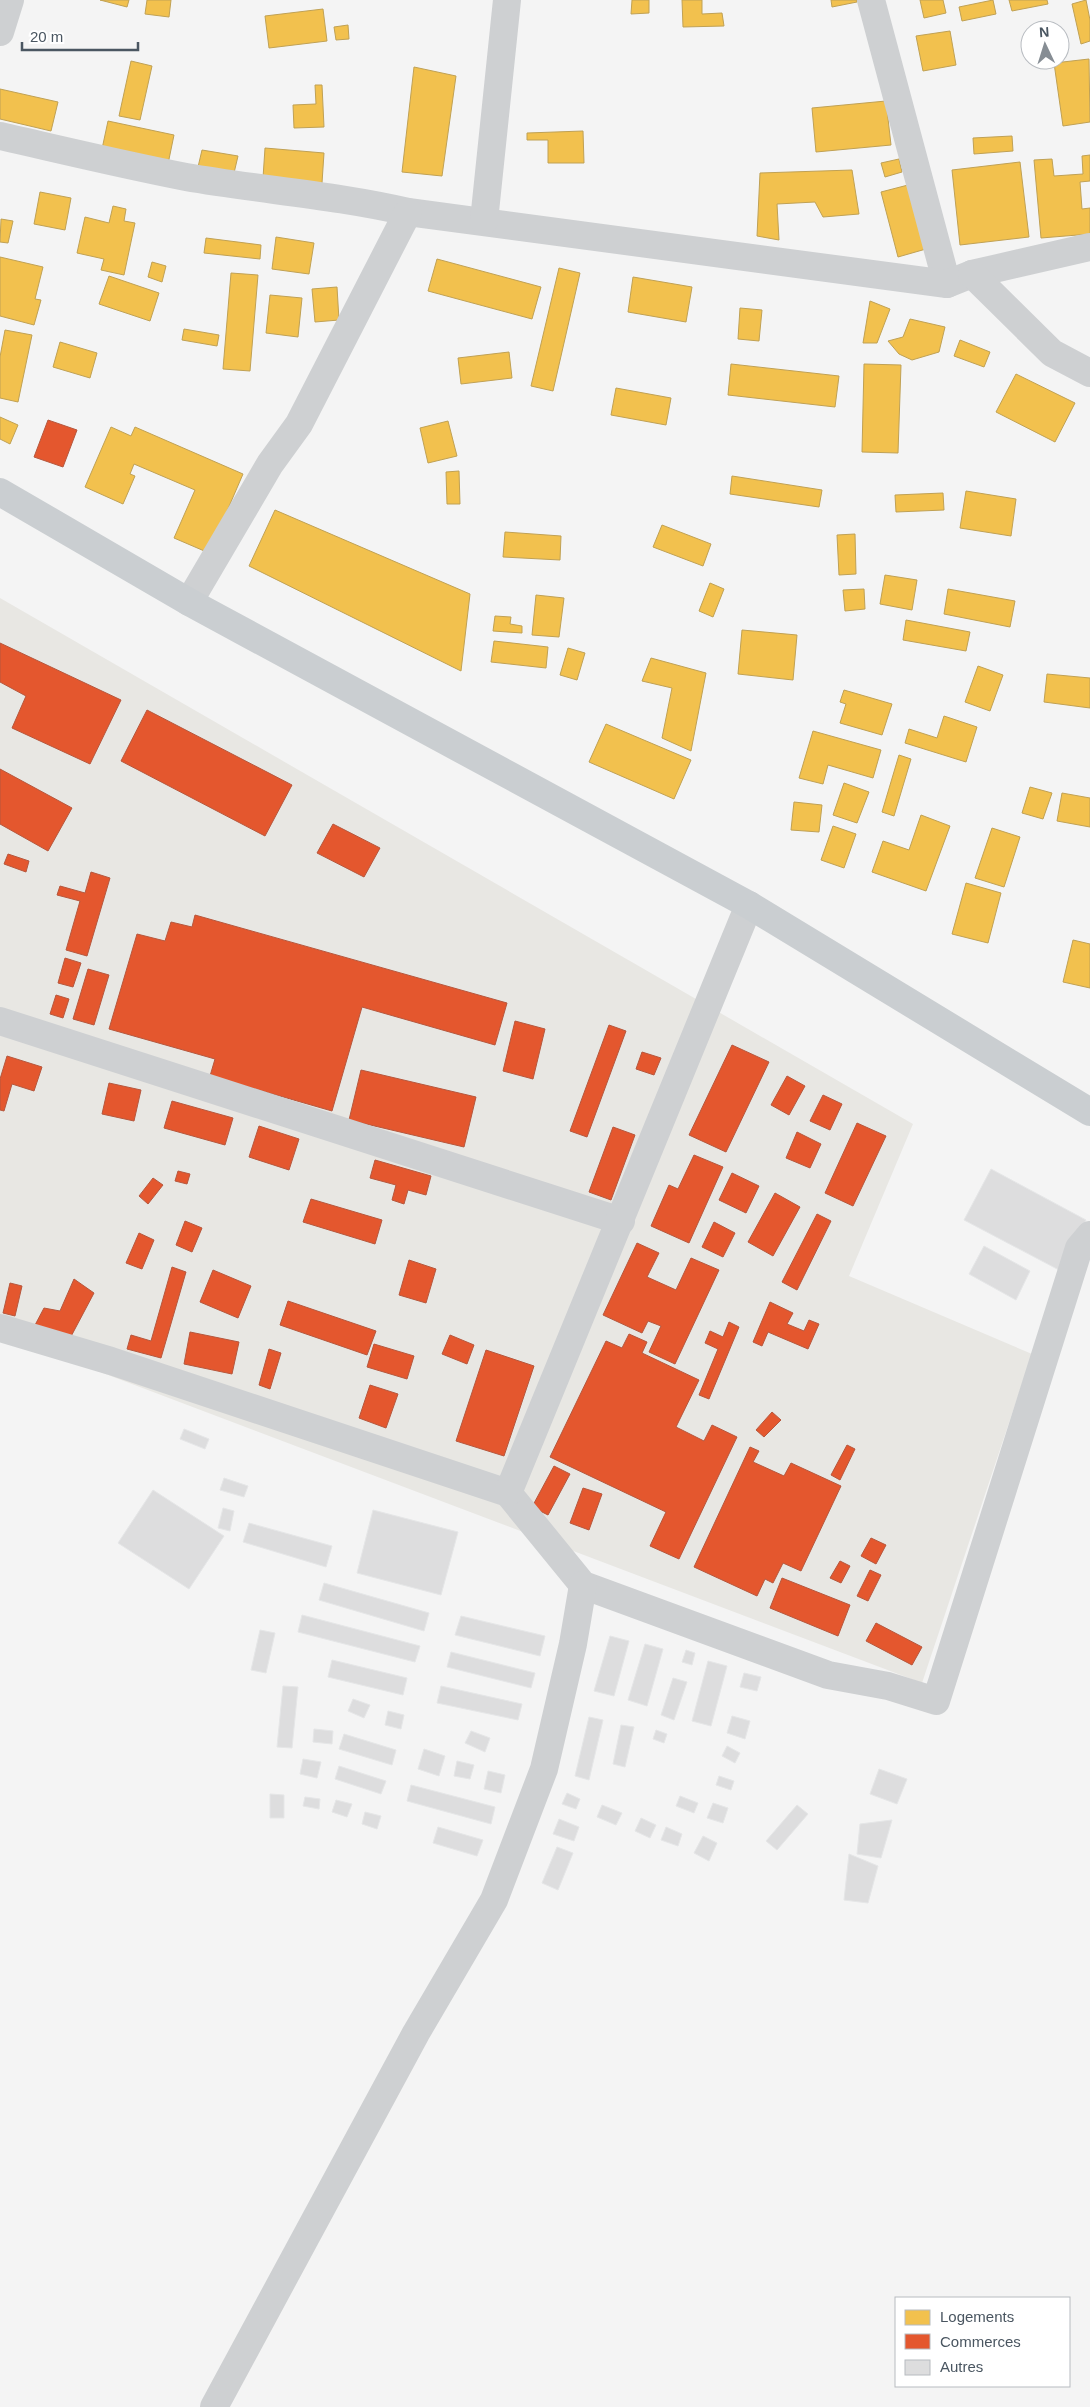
<svg xmlns="http://www.w3.org/2000/svg" width="1090" height="2407" font-family="Arial,sans-serif">
  <rect width="100%" height="100%" fill="#f4f4f4"/>
  <!-- commercial -->
  <path fill="#e8e7e3" d="M0 598 913 1124 849 1276 1032 1354 922 1683 0 1334Z"/>
  <!-- homes -->
  <g fill="#f2c14e" stroke="#c0a154">
    <path d="M100 0H129L127 7Z"/>
    <path d="M147 0H171L169 17 145 14Z"/>
    <path d="M632 0H649V13L631 14Z"/>
    <path d="M682 0H702V14L722 13 724 26 683 27Z"/>
    <path d="M831 0H857V2L832 7Z"/>
    <path d="M920 0H943L946 13 924 18Z"/>
    <path d="M993 0 996 14 962 21 959 7Z"/>
    <path d="M1009 0H1047L1048 4 1012 11Z"/>
    <path d="M1086 0 1090 20V41L1081 44 1072 4Z"/>
    <path d="M323 9 327 41 269 48 265 16Z"/>
    <path d="M348 25 349 39 336 40 334 27Z"/>
    <path d="M950 31 956 65 923 71 916 36Z"/>
    <path d="M1089 59 1090 122 1063 126 1054 63Z"/>
    <path d="M131 61 152 66 140 120 119 116Z"/>
    <path d="M414 67 456 76 442 176 402 172Z"/>
    <path d="M315 85H322L324 127 294 128 293 105 316 104Z"/>
    <path d="M0 89 58 102 51 131 0 119Z"/>
    <path d="M886 101 891 145 816 152 812 108Z"/>
    <path d="M108 121 174 135 168 164 102 149Z"/>
    <path d="M583 131 584 163H548V140H527V133Z"/>
    <path d="M1012 136 1013 151 974 154 973 138Z"/>
    <path d="M265 148 324 153 322 183 263 178Z"/>
    <path d="M202 150 238 156 234 173 198 167Z"/>
    <path d="M1090 155V181L1080 182 1082 209 1090 208V234L1041 238 1034 160 1052 159 1054 176 1083 174 1082 156Z"/>
    <path d="M899 159 902 172 885 177 881 163Z"/>
    <path d="M1020 162 1029 237 960 245 952 170Z"/>
    <path d="M852 170 859 214 823 217 815 202 777 204 779 240 757 236 760 173Z"/>
    <path d="M908 185 926 249 898 257 881 192Z"/>
    <path d="M40 192 71 198 65 230 34 224Z"/>
    <path d="M113 206 126 209 124 221 135 223 124 275 101 270 104 259 77 253 85 217 109 223Z"/>
    <path d="M1 219 13 221 8 243 0 242Z"/>
    <path d="M276 237 314 243 309 274 272 269Z"/>
    <path d="M206 238 261 245 260 259 204 253Z"/>
    <path d="M0 257 43 267 35 299 41 300 34 325 0 316Z"/>
    <path d="M437 259 541 287 532 319 428 291Z"/>
    <path d="M152 262 166 266 162 282 148 277Z"/>
    <path d="M559 268 580 273 553 391 531 386Z"/>
    <path d="M231 273 258 275 250 371 223 369Z"/>
    <path d="M109 276 159 293 150 321 99 304Z"/>
    <path d="M633 277 692 287 686 322 628 312Z"/>
    <path d="M337 287 339 320 315 322 312 289Z"/>
    <path d="M270 295 302 298 298 337 266 333Z"/>
    <path d="M870 301 890 309 877 343H863Z"/>
    <path d="M740 308 762 310 759 341 738 339Z"/>
    <path d="M910 319 945 327 939 352 912 360 899 354 888 341 903 337Z"/>
    <path d="M184 329 219 335 217 346 182 340Z"/>
    <path d="M5 330 32 335 18 402 0 398V357Z"/>
    <path d="M960 340 990 352 984 367 954 356Z"/>
    <path d="M60 342 97 353 90 378 53 367Z"/>
    <path d="M509 352 512 378 461 384 458 358Z"/>
    <path d="M731 364 839 376 835 407 728 395Z"/>
    <path d="M864 364 901 365 898 453 862 452Z"/>
    <path d="M1016 374 1075 403 1055 442 996 412Z"/>
    <path d="M616 388 671 398 666 425 611 415Z"/>
    <path d="M0 417 18 425 10 444 0 439Z"/>
    <path d="M448 421 457 456 428 463 420 428Z"/>
    <path d="M111 427 131 436 135 427 243 474 209 553 174 538 195 490 134 464 130 474 135 476 123 504 85 487Z"/>
    <path d="M459 471 460 504H447L446 472Z"/>
    <path d="M732 476 822 490 819 507 730 494Z"/>
    <path d="M966 491 1016 499 1011 536 960 528Z"/>
    <path d="M943 493 944 510 896 512 895 495Z"/>
    <path d="M275 510 470 594 461 671 249 566Z"/>
    <path d="M662 525 711 544 703 566 653 547Z"/>
    <path d="M505 532 561 536 560 560 503 557Z"/>
    <path d="M855 534 856 574 839 575 837 535Z"/>
    <path d="M885 575 917 580 912 610 880 604Z"/>
    <path d="M710 583 724 589 713 617 699 611Z"/>
    <path d="M864 589 865 609 845 611 843 590Z"/>
    <path d="M948 589 1015 601 1010 627 944 614Z"/>
    <path d="M536 595 564 598 559 637 532 635Z"/>
    <path d="M495 616 511 617 510 624 522 626V633L493 631Z"/>
    <path d="M906 620 970 632 966 651 903 640Z"/>
    <path d="M742 630 797 635 793 680 738 674Z"/>
    <path d="M494 641 548 647 546 668 491 662Z"/>
    <path d="M568 648 585 653 577 680 560 675Z"/>
    <path d="M651 658 706 673 691 751 662 738 672 688 642 681Z"/>
    <path d="M978 666 1003 675 990 711 965 702Z"/>
    <path d="M1047 674 1090 678V708L1044 702Z"/>
    <path d="M844 690 892 704 882 735 840 723 846 704 840 702Z"/>
    <path d="M944 716 977 727 966 762 905 743 909 729 937 738Z"/>
    <path d="M606 724 691 760 674 799 589 762Z"/>
    <path d="M813 731 881 750 873 778 828 765 823 784 799 778Z"/>
    <path d="M899 755 911 759 894 816 882 812Z"/>
    <path d="M844 783 869 792 857 823 833 815Z"/>
    <path d="M1030 787 1052 793 1043 819 1022 813Z"/>
    <path d="M1062 793 1090 798V827L1057 821Z"/>
    <path d="M794 802 822 805 819 832 791 830Z"/>
    <path d="M921 815 950 826 926 891 872 872 883 841 909 850Z"/>
    <path d="M833 826 856 834 844 868 821 860Z"/>
    <path d="M992 828 1020 837 1004 887 975 878Z"/>
    <path d="M966 883 1001 893 988 943 952 934Z"/>
    <path d="M1073 940 1090 944V988L1063 982Z"/>
  </g>
  <!-- shops -->
  <g fill="#e4572e" stroke="#b6573d">
    <path d="M48 420 77 430 63 467 34 457Z"/>
    <path d="M0 643 121 700 90 764 12 728 26 696 0 682Z"/>
    <path d="M147 710 292 785 265 836 121 761Z"/>
    <path d="M0 769 72 808 48 851 0 824Z"/>
    <path d="M333 824 380 848 364 877 317 853Z"/>
    <path d="M8 854 29 861 26 872 4 864Z"/>
    <path d="M91 872 110 878 87 956 66 950 80 901 57 895 60 886 85 893Z"/>
    <path d="M195 915 507 1003 495 1045 362 1007 332 1111 210 1076 215 1059 109 1029 137 934 165 941 171 922 192 927Z"/>
    <path d="M65 958 81 963 73 987 58 983Z"/>
    <path d="M88 969 109 975 94 1025 73 1019Z"/>
    <path d="M56 995 69 999 63 1018 50 1014Z"/>
    <path d="M515 1021 545 1029 533 1079 503 1071Z"/>
    <path d="M609 1025 626 1031 587 1137 570 1131Z"/>
    <path d="M732 1045 769 1062 726 1152 689 1135Z"/>
    <path d="M642 1052 661 1058 654 1075 636 1069Z"/>
    <path d="M7 1056 42 1067 34 1091 12 1084 4 1111 0 1110V1079Z"/>
    <path d="M361 1070 476 1097 464 1147 349 1120Z"/>
    <path d="M787 1076 805 1086 789 1115 771 1105Z"/>
    <path d="M109 1083 141 1090 134 1121 102 1114Z"/>
    <path d="M823 1095 842 1104 830 1130 810 1121Z"/>
    <path d="M172 1101 233 1118 225 1145 164 1128Z"/>
    <path d="M857 1123 886 1136 853 1206 825 1193Z"/>
    <path d="M259 1126 299 1139 289 1170 249 1157Z"/>
    <path d="M613 1127 635 1135 611 1200 589 1192Z"/>
    <path d="M797 1132 821 1144 810 1168 786 1158Z"/>
    <path d="M694 1155 723 1167 689 1243 651 1226 669 1185 678 1189Z"/>
    <path d="M375 1160 431 1176 426 1195 408 1190 404 1204 392 1200 396 1185 370 1178Z"/>
    <path d="M178 1171 190 1174 187 1184 175 1181Z"/>
    <path d="M732 1173 759 1186 746 1213 719 1200Z"/>
    <path d="M153 1178 163 1185 148 1204 139 1196Z"/>
    <path d="M775 1193 800 1207 773 1256 748 1242Z"/>
    <path d="M311 1199 382 1220 375 1244 303 1222Z"/>
    <path d="M817 1214 831 1221 797 1290 782 1282Z"/>
    <path d="M185 1221 202 1228 192 1252 176 1245Z"/>
    <path d="M714 1222 735 1233 723 1257 702 1247Z"/>
    <path d="M139 1233 154 1240 142 1269 126 1263Z"/>
    <path d="M637 1243 659 1253 647 1277 676 1290 691 1258 719 1270 675 1364 649 1352 661 1326 648 1321 642 1333 603 1315Z"/>
    <path d="M409 1260 436 1269 426 1303 399 1295Z"/>
    <path d="M172 1267 186 1272 161 1358 127 1349 131 1335 151 1341Z"/>
    <path d="M213 1270 251 1286 238 1318 200 1302Z"/>
    <path d="M74 1279 94 1293 67 1344 34 1327 44 1308 60 1311Z"/>
    <path d="M10 1283 22 1286 15 1316 3 1313Z"/>
    <path d="M288 1301 376 1331 367 1355 280 1325Z"/>
    <path d="M770 1302 793 1313 787 1324 804 1331 809 1320 819 1324 808 1349 768 1332 762 1346 753 1342Z"/>
    <path d="M729 1322 739 1327 709 1399 699 1395 718 1349 705 1343 710 1331 723 1337Z"/>
    <path d="M190 1332 239 1342 232 1374 184 1364Z"/>
    <path d="M629 1334 647 1342 642 1353 699 1380 676 1427 704 1441 712 1425 737 1437 679 1559 650 1546 666 1512 550 1457 606 1341 622 1348Z"/>
    <path d="M450 1335 474 1345 467 1364 442 1354Z"/>
    <path d="M374 1344 414 1356 407 1379 367 1367Z"/>
    <path d="M269 1349 281 1353 270 1389 259 1385Z"/>
    <path d="M486 1350 534 1366 504 1456 456 1441Z"/>
    <path d="M370 1385 398 1394 386 1428 359 1418Z"/>
    <path d="M772 1412 781 1420 764 1437 756 1430Z"/>
    <path d="M847 1445 855 1449 840 1480 831 1475Z"/>
    <path d="M750 1447 759 1451 753 1462 784 1476 791 1463 841 1486 801 1571 783 1563 773 1583 765 1579 757 1596 694 1567Z"/>
    <path d="M554 1466 570 1474 548 1515 532 1507Z"/>
    <path d="M583 1488 602 1494 589 1530 570 1523Z"/>
    <path d="M871 1538 886 1545 876 1564 861 1556Z"/>
    <path d="M840 1561 850 1566 841 1583 830 1578Z"/>
    <path d="M870 1570 881 1575 868 1601 857 1596Z"/>
    <path d="M782 1578 850 1605 838 1636 770 1608Z"/>
    <path d="M876 1623 922 1647 912 1665 866 1641Z"/>
  </g>
  <!-- building -->
  <g fill="#ddddde" stroke="#e5e6e7">
    <path d="M991 1169 1086 1220 1059 1270 964 1220Z"/>
    <path d="M984 1246 1030 1271 1016 1300 969 1274Z"/>
    <path d="M184 1429 209 1439 205 1449 180 1439Z"/>
    <path d="M224 1478 248 1486 244 1497 220 1490Z"/>
    <path d="M153 1490 224 1536 189 1589 118 1543Z"/>
    <path d="M223 1508 234 1511 230 1531 218 1528Z"/>
    <path d="M373 1510 458 1532 441 1595 357 1573Z"/>
    <path d="M249 1523 332 1546 326 1567 243 1542Z"/>
    <path d="M324 1583 429 1613 424 1631 319 1600Z"/>
    <path d="M302 1615 420 1646 415 1662 298 1632Z"/>
    <path d="M461 1616 545 1636 540 1656 455 1635Z"/>
    <path d="M260 1630 275 1633 266 1673 251 1670Z"/>
    <path d="M610 1636 629 1641 614 1696 594 1691Z"/>
    <path d="M645 1644 663 1649 647 1706 628 1700Z"/>
    <path d="M686 1650 695 1653 692 1665 682 1662Z"/>
    <path d="M451 1652 535 1673 531 1688 447 1667Z"/>
    <path d="M332 1660 407 1678 403 1695 328 1677Z"/>
    <path d="M708 1661 727 1666 711 1726 692 1721Z"/>
    <path d="M744 1673 761 1677 757 1691 740 1687Z"/>
    <path d="M673 1678 687 1682 674 1720 661 1715Z"/>
    <path d="M283 1686 298 1687 292 1748 277 1747Z"/>
    <path d="M441 1686 522 1704 518 1720 437 1703Z"/>
    <path d="M353 1699 370 1705 364 1718 348 1711Z"/>
    <path d="M388 1711 404 1715 401 1729 385 1725Z"/>
    <path d="M732 1716 750 1721 745 1739 727 1733Z"/>
    <path d="M589 1717 603 1720 589 1780 575 1776Z"/>
    <path d="M621 1725 634 1727 625 1767 613 1764Z"/>
    <path d="M314 1729 333 1731 332 1744 313 1742Z"/>
    <path d="M656 1730 667 1734 664 1743 653 1739Z"/>
    <path d="M471 1731 490 1738 485 1752 465 1743Z"/>
    <path d="M344 1734 396 1750 392 1765 339 1749Z"/>
    <path d="M727 1746 740 1753 735 1763 722 1756Z"/>
    <path d="M424 1749 445 1756 439 1776 418 1769Z"/>
    <path d="M303 1759 321 1762 317 1778 300 1774Z"/>
    <path d="M457 1761 474 1765 470 1779 454 1776Z"/>
    <path d="M339 1766 386 1781 381 1794 335 1779Z"/>
    <path d="M879 1769 907 1779 897 1804 870 1794Z"/>
    <path d="M488 1771 505 1775 501 1793 484 1789Z"/>
    <path d="M719 1776 734 1781 731 1790 716 1785Z"/>
    <path d="M411 1785 495 1807 491 1824 407 1801Z"/>
    <path d="M567 1793 580 1799 576 1809 562 1804Z"/>
    <path d="M270 1794 284 1795V1818H270Z"/>
    <path d="M680 1796 698 1803 694 1813 676 1806Z"/>
    <path d="M305 1797 320 1799 319 1809 303 1806Z"/>
    <path d="M336 1800 352 1804 347 1817 332 1812Z"/>
    <path d="M713 1803 728 1808 723 1823 707 1818Z"/>
    <path d="M602 1805 622 1813 616 1825 597 1817Z"/>
    <path d="M797 1805 808 1814 777 1850 766 1841Z"/>
    <path d="M365 1812 381 1816 377 1829 362 1824Z"/>
    <path d="M641 1818 656 1825 650 1838 635 1831Z"/>
    <path d="M559 1819 579 1827 574 1841 553 1834Z"/>
    <path d="M892 1820 881 1858 857 1854 860 1824Z"/>
    <path d="M438 1827 483 1840 477 1856 433 1843Z"/>
    <path d="M666 1827 682 1834 678 1846 661 1840Z"/>
    <path d="M703 1836 717 1843 709 1861 694 1853Z"/>
    <path d="M557 1847 573 1853 558 1890 542 1883Z"/>
    <path d="M849 1854 878 1866 868 1903 844 1900Z"/>
  </g>
  <g fill="none" stroke-linecap="round" stroke-linejoin="round">
    <!-- street -->
    <g stroke="#ced0d2" stroke-width="28">
      <path d="M871 0 947 284"/>
      <path d="M0 32 10 0"/>
      <path d="M0 136C62 150 124 165 186 177 260 190 335 195 408 212L947 284 972 274 1090 247"/>
      <path d="M484 221 507 0"/>
      <path d="M972 274 1052 353 1090 373"/>
      <path d="M189 602 270 464 299 424 408 212"/>
      <path d="M0 1021 621 1221"/>
      <path d="M0 1328 111 1361 508 1493 583 1585 828 1675 888 1686 936 1701 1079 1248 1090 1235"/>
      <path d="M508 1493 749 905"/>
      <path d="M214 2407 416 2033 494 1900 544 1769 573 1644 583 1585"/>
    </g>
    <!-- primary -->
    <path stroke="#caced1" stroke-width="28" d="M0 492 189 602 749 905 1090 1112"/>
  </g>
  <!-- legend -->
  <rect x="895" y="2297" width="175" height="90" fill="#ffffff" stroke="#b7bbc0"/>
  <rect x="905" y="2310" width="25" height="15" fill="#f2c14e" stroke="#b7bbc0"/>
  <text x="940" y="2322" font-size="15" fill="#4a5661">Logements</text>
  <rect x="905" y="2334" width="25" height="15" fill="#e4572e" stroke="#b7bbc0"/>
  <text x="940" y="2347" font-size="15" fill="#4a5661">Commerces</text>
  <rect x="905" y="2360" width="25" height="15" fill="#ddddde" stroke="#b7bbc0"/>
  <text x="940" y="2372" font-size="15" fill="#4a5661">Autres</text>
  <!-- north arrow -->
  <g transform="translate(1045 45) rotate(356)"><circle r="24" fill="#ffffff" stroke="#b7bbc0"/>
  <path d="M0-4L9 19L0 12L-9 19Z" fill="#868d94"/>
  <text y="-8" font-size="14" font-weight="bold" text-anchor="middle" fill="#4a5661">N</text>
  </g>
  <!-- scale -->
  <path d="M22 42v8h116v-8" fill="none" stroke="#4a5661" stroke-width="2.5"/>
  <text x="30" y="42" font-size="15" fill="#4a5661" stroke="#ffffff" stroke-width="4" paint-order="stroke">20 m</text>
</svg>
